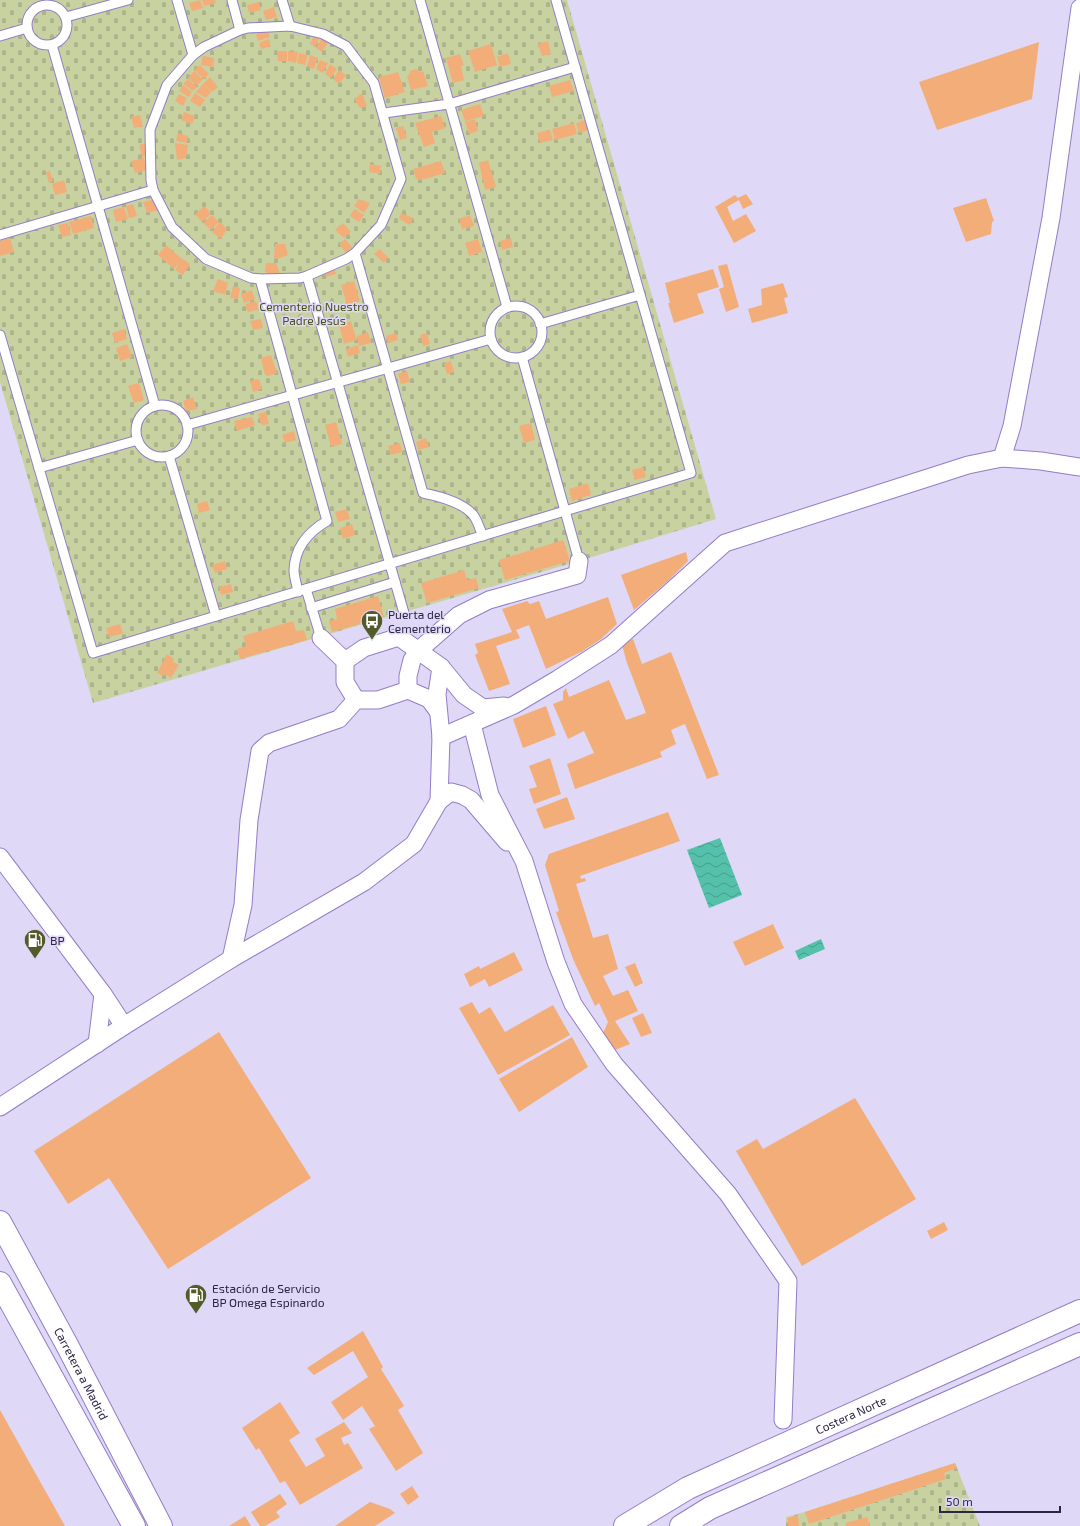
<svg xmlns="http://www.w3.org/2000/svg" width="1080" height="1526" font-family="'Exo 2',sans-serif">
  <defs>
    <pattern id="cemetery-stones" width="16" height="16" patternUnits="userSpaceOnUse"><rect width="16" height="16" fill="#c8d2a1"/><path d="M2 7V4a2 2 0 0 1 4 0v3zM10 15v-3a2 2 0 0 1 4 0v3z" fill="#acb48c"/></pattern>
    <pattern id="water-waves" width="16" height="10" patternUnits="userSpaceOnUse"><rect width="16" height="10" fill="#55c1aa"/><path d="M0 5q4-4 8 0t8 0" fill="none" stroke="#479d8c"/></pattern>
  </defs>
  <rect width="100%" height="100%" fill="#e0d8f7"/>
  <!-- cemetery -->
  <g fill="url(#cemetery-stones)">
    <path d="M0 0H567L716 519 579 561 93 703 0 382Z"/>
    <path d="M955 1463 980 1526H786V1517L805 1512Z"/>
  </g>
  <!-- water -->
  <g fill="url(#water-waves)">
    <path d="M720 838 742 895 709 908 687 850Z"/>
    <path d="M821 939 825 949 799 960 795 951Z"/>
  </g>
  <!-- building -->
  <g fill="#f2ad79">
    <path d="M200 0 203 8 192 11 189 3Z"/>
    <path d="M202 0H215L216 3 204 6Z"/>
    <path d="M259 2 261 10 249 13 247 5Z"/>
    <path d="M274 7 277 17 266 20 263 11Z"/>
    <path d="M268 31 270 37 258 41 256 34Z"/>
    <path d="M315 34 320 37 315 47 310 44Z"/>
    <path d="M322 38 328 42 322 52 316 48Z"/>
    <path d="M269 39 271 46 261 49 259 43Z"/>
    <path d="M548 41 551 54 542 56 538 44Z"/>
    <path d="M1039 42 1032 99 937 130 919 82Z"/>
    <path d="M491 44 497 65 475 72 468 51Z"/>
    <path d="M277 51H287V61H278Z"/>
    <path d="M288 51 298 52 296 63 288 61Z"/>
    <path d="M299 53 308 55 305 65 297 63Z"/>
    <path d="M508 53 511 64 500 67 497 57Z"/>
    <path d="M460 54 464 65 461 66 464 80 453 83 446 58Z"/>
    <path d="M310 55 318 58 314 69 307 66Z"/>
    <path d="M203 56 214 58 213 67 201 65Z"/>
    <path d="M320 60 328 63 323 73 316 69Z"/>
    <path d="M330 64 337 69 331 78 325 74Z"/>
    <path d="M200 65 209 74 204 79 194 70Z"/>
    <path d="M416 69 421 72 423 71 428 86 411 90 407 76 409 75 410 71Z"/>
    <path d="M339 70 346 75 339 84 333 79Z"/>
    <path d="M194 71 203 79 197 86 188 78Z"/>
    <path d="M398 72 405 92 385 98 379 77Z"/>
    <path d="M210 77 218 87 212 92 203 84Z"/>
    <path d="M188 79 197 87 193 91 183 84Z"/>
    <path d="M570 80 574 91 552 97 549 86Z"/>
    <path d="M203 84 211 92 206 98 196 92Z"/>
    <path d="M183 85 192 92 189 97 179 91Z"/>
    <path d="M195 93 205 100 200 107 190 101Z"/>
    <path d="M362 93 367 106 360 108 354 99Z"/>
    <path d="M179 94 187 98 183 106 175 101Z"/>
    <path d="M480 104 484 116 465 121 461 110Z"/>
    <path d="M184 112 195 116 192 124 181 120Z"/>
    <path d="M140 115 143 126 134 128 131 117Z"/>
    <path d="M441 116 445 128 432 132 435 143 424 147 415 123Z"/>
    <path d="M475 119 478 131 469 134 465 122Z"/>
    <path d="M585 120 588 130 579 133 576 123Z"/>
    <path d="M574 123 577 134 555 140 552 129Z"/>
    <path d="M403 126 407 138 400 140 396 128Z"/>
    <path d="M550 130 553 140 540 143 537 133Z"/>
    <path d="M178 133 188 136 187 143 176 141Z"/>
    <path d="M146 143 149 156 142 157 139 145Z"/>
    <path d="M175 143 188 145 186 158 177 160Z"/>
    <path d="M144 158 147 170 135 173 131 161Z"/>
    <path d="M488 160 496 187 485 190 479 163Z"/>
    <path d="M441 161 445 173 425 179 423 177 424 179 420 180 416 179 413 169Z"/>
    <path d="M370 164 381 166 380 174 369 172Z"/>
    <path d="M50 171 53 181 49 183 46 172Z"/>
    <path d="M64 180 67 192 55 195 52 184Z"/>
    <path d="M746 194 753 204 743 209 739 200 727 207 733 221 746 214 756 231 734 243 715 207 735 195 738 198Z"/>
    <path d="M986 198 994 221 992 222 991 234 966 242 953 208Z"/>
    <path d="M156 199 159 210 147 213 143 202Z"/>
    <path d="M359 199 370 203 364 213 354 206Z"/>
    <path d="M133 204 137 216 129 218 126 206Z"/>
    <path d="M205 206 211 214 202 222 195 214Z"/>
    <path d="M124 207 128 219 116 222 113 210Z"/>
    <path d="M354 209 364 215 359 222 350 216Z"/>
    <path d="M401 213 413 218 410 225 399 219Z"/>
    <path d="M212 215 219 222 211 230 203 223Z"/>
    <path d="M470 215 474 226 462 229 459 219Z"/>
    <path d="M91 216 94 228 73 234 69 222Z"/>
    <path d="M220 222 227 229 221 239 212 232Z"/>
    <path d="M68 223 71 235 62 237 58 225Z"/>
    <path d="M343 223 351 232 344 238 335 230Z"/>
    <path d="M10 238 14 252 0 256V241Z"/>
    <path d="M511 238 513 247 502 250 500 241Z"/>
    <path d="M345 239 352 247 346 253 339 244Z"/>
    <path d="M478 239 482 252 469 256 465 243Z"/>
    <path d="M275 244H285L288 255 277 259 274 258Z"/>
    <path d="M166 245 182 259H183L190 264 183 275 175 270 181 261 174 269 158 255Z"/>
    <path d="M379 249 388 257 384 263 374 254Z"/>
    <path d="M266 263H276L280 274 270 276 265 271Z"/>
    <path d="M727 264 739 307 726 312 719 289 724 287 718 266Z"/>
    <path d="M713 269 719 287 697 294 704 313 674 323 668 303H670L665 283Z"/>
    <path d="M335 270 336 274 326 277 325 273Z"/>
    <path d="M218 279 228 283 225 295 213 291Z"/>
    <path d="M354 281 360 301 347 305 341 285Z"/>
    <path d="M783 283 788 297 784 298 788 313 752 323 748 309 762 305 761 289Z"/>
    <path d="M233 286 240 288 238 299 230 298Z"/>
    <path d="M252 290 255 299 244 303 241 294Z"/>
    <path d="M256 301 260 309 249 312 247 311 245 304Z"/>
    <path d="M261 319 263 328 253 330 250 321Z"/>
    <path d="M351 321 357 340 344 344 339 325Z"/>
    <path d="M124 329 127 339 115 343 112 333Z"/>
    <path d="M368 332 371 343 359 346 357 336Z"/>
    <path d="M396 333 398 340 388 343 386 336Z"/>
    <path d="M427 333 430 344 423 346 420 335Z"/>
    <path d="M127 344 132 357 120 361 116 348Z"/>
    <path d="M358 345 360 353 348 357 346 349Z"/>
    <path d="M271 355 277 373 268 376 265 375 261 358Z"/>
    <path d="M451 361 454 372 447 374 444 363Z"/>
    <path d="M407 371 410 382 401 384 398 374Z"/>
    <path d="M259 379 262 389 253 392 250 381Z"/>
    <path d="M139 383 144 400 134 403 128 386Z"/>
    <path d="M193 397 197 409 186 411 183 401Z"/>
    <path d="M266 412 269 424 263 425 261 424 258 414Z"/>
    <path d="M252 417 255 425 237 431 234 421Z"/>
    <path d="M336 422 342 444 331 447 325 425Z"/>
    <path d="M531 423 535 440 524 443 519 426Z"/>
    <path d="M294 431 296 440 285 443 282 435Z"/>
    <path d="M426 438 429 447 418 450 416 442Z"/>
    <path d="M400 443 402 452 391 455 388 446Z"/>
    <path d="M643 467 646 477 635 480 632 470Z"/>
    <path d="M588 483 591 495 572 501 569 489Z"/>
    <path d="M207 501 210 510 199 513 197 504Z"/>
    <path d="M347 509 350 519 338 522 335 512Z"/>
    <path d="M352 524 355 535 343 539 340 528Z"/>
    <path d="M563 540 570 561 505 580 499 560Z"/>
    <path d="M686 552 688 561 669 580 634 610 621 575Z"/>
    <path d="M225 561 227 569 215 573 212 565Z"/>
    <path d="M464 570 467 580 476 578 479 588 427 603 421 583Z"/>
    <path d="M231 584 233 592 221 595 219 587Z"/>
    <path d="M378 596 384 617 332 632 329 621 337 619 335 609Z"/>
    <path d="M608 597 617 624 601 639 581 652 546 669 529 625 516 630 520 638 496 646 510 684 489 691 475 655 478 653 475 644 512 632 502 609 527 601 530 604 539 601 546 619Z"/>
    <path d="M293 621 296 631 304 630 307 640 240 659 237 649 246 646 243 636Z"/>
    <path d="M120 624 123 633 109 637 106 628Z"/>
    <path d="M633 639 642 664 671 652 719 775 707 779 685 724 671 730 676 744 660 752 662 757 575 789 567 764 594 753 584 731 568 739 553 704 563 700V692L566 688 569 697 609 680 626 720 646 713 627 663 622 645Z"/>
    <path d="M167 654 174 659 173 662 179 665 171 678 165 674 163 676 157 673Z"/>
    <path d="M546 706 556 735 523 748 513 719Z"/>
    <path d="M550 758 561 794 534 804 529 789 537 787 529 766Z"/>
    <path d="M567 797 575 819 544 829 536 809Z"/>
    <path d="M668 812 680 841 580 876 581 879 585 878 586 881 576 884 593 938 608 934 618 969 603 976 613 996 628 990 638 1011 615 1021 630 1044 615 1050 603 1033 608 1022 599 1003 595 1006 573 959 556 912 559 911 545 865 549 854Z"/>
    <path d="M773 924 784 948 745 966 733 942Z"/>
    <path d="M514 952 523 970 489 987 485 979 470 987 464 974 479 966 480 969Z"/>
    <path d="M635 963 643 983 635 987 625 967Z"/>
    <path d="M472 1002 479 1014 490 1007 505 1032 553 1005 570 1035 498 1075 459 1008Z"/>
    <path d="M643 1013 652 1033 641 1037 632 1018Z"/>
    <path d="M219 1032 311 1178 168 1269 109 1178 68 1204 34 1151Z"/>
    <path d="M572 1037 588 1067 519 1112 499 1079Z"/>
    <path d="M855 1098 916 1199 802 1266 736 1151 757 1139 763 1149Z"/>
    <path d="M944 1222 948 1230 931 1239 927 1231Z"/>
    <path d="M363 1331 383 1367 381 1369 404 1406 398 1410 423 1453 396 1471 369 1429 375 1426 362 1406 343 1420 331 1402 368 1377 353 1351 314 1375 307 1368Z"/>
    <path d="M280 1402 300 1433 289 1440 306 1467 325 1456 315 1439 344 1422 352 1433 341 1438 344 1445 348 1443 363 1468 300 1505 285 1481 280 1483 259 1448 256 1450 242 1428Z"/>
    <path d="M0 1410 65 1526H0Z"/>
    <path d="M955 1463 957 1468 944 1473 946 1479 809 1524 805 1512Z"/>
    <path d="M412 1486 419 1497 408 1505 400 1494Z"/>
    <path d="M280 1494 287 1504 276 1512 280 1517 265 1526H260L251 1512Z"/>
    <path d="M370 1502 390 1509 395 1513 375 1526H335Z"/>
    <path d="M798 1515 799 1526H788V1518Z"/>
    <path d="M245 1516 251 1526H229Z"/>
    <path d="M867 1517 870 1526H846L845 1523Z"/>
  </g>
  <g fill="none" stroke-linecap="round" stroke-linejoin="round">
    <!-- lane casing -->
    <g stroke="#937dc6" stroke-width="11">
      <g id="lane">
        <path d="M177 0 193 55"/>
        <path d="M232 0 240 30"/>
        <path d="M282 0 290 26"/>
        <path d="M420 0 507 307"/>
        <circle cx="47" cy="25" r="20"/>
        <path d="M66 17 128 0"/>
        <path d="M290 26 323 34 346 46 374 83 401 179 381 225 355 253 346 259 307 276 300 278 260 279 251 278 206 259 172 227 153 190 151 180 150 130 167 85 193 55 204 47 240 30 248 28Z"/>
        <path d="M0 36 27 28"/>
        <path d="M52 45 155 406"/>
        <path d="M384 113 449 104 575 67"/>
        <path d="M0 235 153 190"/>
        <path d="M355 253 423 493C438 496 464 503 474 516 478 522 480 530 483 536"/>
        <path d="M307 276 404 613"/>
        <path d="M260 279 327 521C308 532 295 547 294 570 294 577 297 585 298 592"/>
        <circle cx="516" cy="332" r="26"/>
        <path d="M540 324 640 295"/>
        <path d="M0 335 93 653 691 473 556 0"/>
        <path d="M522 357 579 561"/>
        <circle cx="162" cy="431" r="26"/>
        <path d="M187 425 491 339"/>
        <path d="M169 456 216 616"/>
        <path d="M39 468 138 440"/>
        <path d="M306 589 321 638"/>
        <path d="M311 608 395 582"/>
      </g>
    </g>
    <!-- street casing -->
    <g stroke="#937dc6" stroke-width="19">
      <g id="street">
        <path d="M1002 458 1012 426 1051 218 1080 8"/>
        <path d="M321 638 345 661V682L356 700"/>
        <path d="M441 667 464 695 483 708 504 706"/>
        <path d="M408 690 429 699 438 711"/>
        <path d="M472 724 490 795 524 861 556 962 573 1004 614 1064 728 1194 788 1281 783 1420"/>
        <path d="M441 737 514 705 558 679 611 645 725 543 968 465 1002 458 1041 461 1080 467"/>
        <path d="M439 801 451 792 462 795 471 800 507 842"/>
        <path d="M0 857 103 994 124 1026"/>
        <path d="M231 959 243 905 249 820 260 751 269 743 339 719 356 700H378L408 690V676L412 660 419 650 459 615 489 600 577 575 579 561"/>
        <path d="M97 1044 103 994"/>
        <path d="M0 1107 124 1026 231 959 364 882 414 844 439 801 441 737 437 694 441 667 399 637 364 648 345 661"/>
      </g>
    </g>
    <!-- primary casing -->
    <g stroke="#937dc6" stroke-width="24">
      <g id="primary">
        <path id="s1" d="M0 1222 67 1345 161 1526"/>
        <path d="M0 1283 134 1526"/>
        <path id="s2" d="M625 1526 688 1488 1080 1311"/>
        <path d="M681 1526 710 1508 1080 1344"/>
      </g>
    </g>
    <!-- lane -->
    <use href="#lane" stroke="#fff" stroke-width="9"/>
    <!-- street -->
    <use href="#street" stroke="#fff" stroke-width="17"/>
    <!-- primary -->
    <use href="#primary" stroke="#fff" stroke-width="22"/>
  </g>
  <!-- icons -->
  <defs>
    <g id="bus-pin" transform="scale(1.15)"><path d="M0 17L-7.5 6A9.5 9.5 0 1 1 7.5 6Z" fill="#535b2a" stroke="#e0d8f7"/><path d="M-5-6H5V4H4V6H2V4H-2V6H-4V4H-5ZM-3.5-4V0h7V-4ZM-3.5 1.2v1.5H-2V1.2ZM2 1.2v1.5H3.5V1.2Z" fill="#fff"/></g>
    <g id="fuel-pin" transform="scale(1.15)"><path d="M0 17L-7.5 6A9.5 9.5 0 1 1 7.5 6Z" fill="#535b2a" stroke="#e0d8f7"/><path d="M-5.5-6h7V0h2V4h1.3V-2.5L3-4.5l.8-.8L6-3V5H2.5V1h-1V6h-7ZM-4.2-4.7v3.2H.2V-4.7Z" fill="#fff"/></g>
  </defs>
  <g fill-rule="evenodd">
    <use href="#bus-pin" x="372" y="621"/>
    <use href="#fuel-pin" x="35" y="940"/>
    <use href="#fuel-pin" x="196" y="1295"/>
  </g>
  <g text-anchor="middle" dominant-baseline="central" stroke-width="3" stroke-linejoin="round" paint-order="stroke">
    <!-- park labels -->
    <g font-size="12" fill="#495217" stroke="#e0d8f7">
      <text x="314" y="306">Cementerio Nuestro<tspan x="314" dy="14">Padre Jesús</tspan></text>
    </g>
    <!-- poi labels -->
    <g font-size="12" fill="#2e2543" stroke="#e0d8f7" text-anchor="start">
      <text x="388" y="614">Puerta del<tspan x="388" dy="14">Cementerio</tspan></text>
      <text x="50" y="940">BP</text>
      <text x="212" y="1288">Estación de Servicio<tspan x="212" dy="14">BP Omega Espinardo</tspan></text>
    </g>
    <!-- street labels -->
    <g font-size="12" fill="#2e2543" stroke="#e0d8f7">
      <text stroke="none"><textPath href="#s1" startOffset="172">Carretera a Madrid</textPath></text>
      <text stroke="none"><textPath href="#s2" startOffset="252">Costera Norte</textPath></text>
    </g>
  </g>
  <!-- scale -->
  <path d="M940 1506v6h120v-6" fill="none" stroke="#2e2543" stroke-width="2"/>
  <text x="946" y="1506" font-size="12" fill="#2e2543" stroke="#e0d8f7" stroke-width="3" paint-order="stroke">50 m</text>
</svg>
